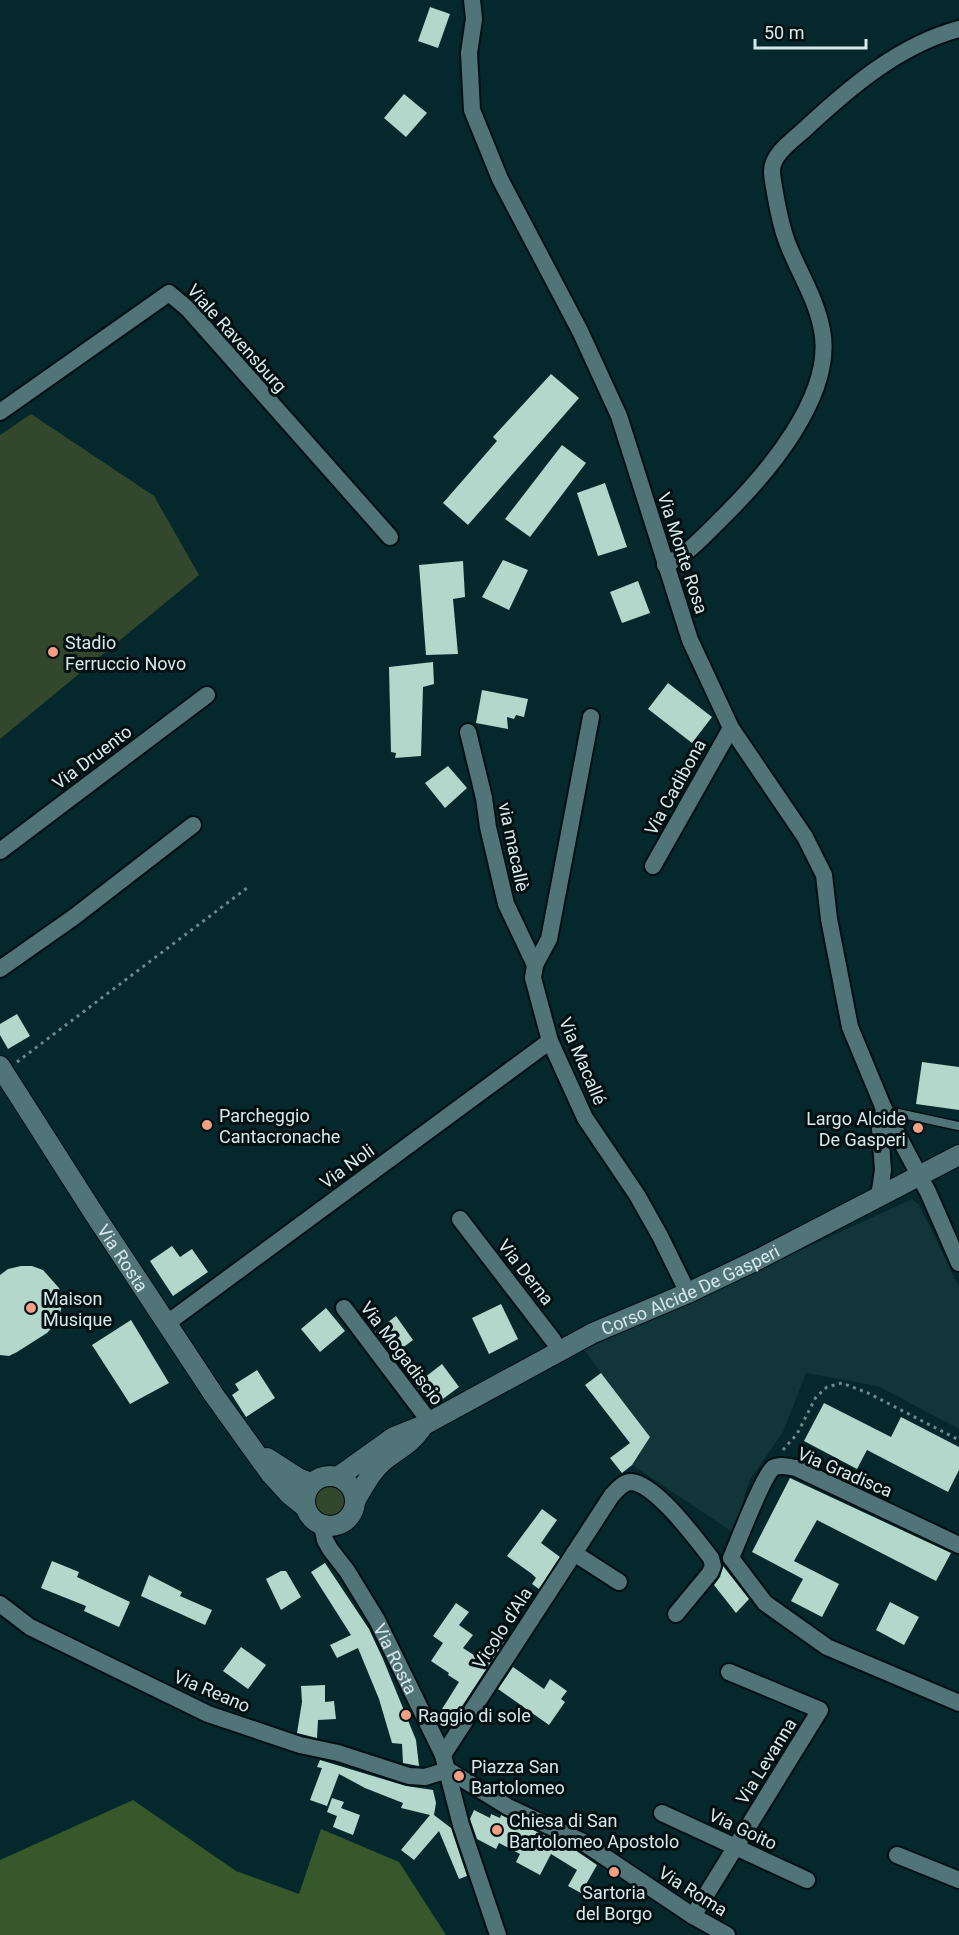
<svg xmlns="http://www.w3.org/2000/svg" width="959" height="1935" font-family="Roboto,sans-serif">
  <rect width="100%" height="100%" fill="#04282c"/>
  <!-- built -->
  <path fill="#123539" d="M912 1199 919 1205 959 1287V1429L878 1386 806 1373 783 1432 749 1481 734 1533 632 1465 650 1437 584 1350Z"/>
  <!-- green -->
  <g fill="#32472b">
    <path d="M31 414 154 496 199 575 0 739V435Z"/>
    <circle cx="330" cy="1501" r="14"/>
  </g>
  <!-- forest -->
  <path fill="#36582b" d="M133 1800 236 1871 299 1894 321 1829 399 1862 446 1935H0V1860Z"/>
  <!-- building -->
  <g fill="#b4d7cb">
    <path d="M430 7 450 14 438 48 418 41Z"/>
    <path d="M404 94 427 113 406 137 384 118Z"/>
    <path d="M551 374 579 398 468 525 443 503 497 441 493 437Z"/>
    <path d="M562 445 586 463 530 537 505 519Z"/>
    <path d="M605 483 627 547 598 556 577 493Z"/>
    <path d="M503 560 528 570 509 610 482 597Z"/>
    <path d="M463 561 465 597 453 599 458 654 426 655 419 565Z"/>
    <path d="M638 581 650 613 622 623 610 592Z"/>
    <path d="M433 662 434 684 423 687 421 756 395 758 396 753 391 752 389 667Z"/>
    <path d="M668 683 712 717 692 743 648 709Z"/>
    <path d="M482 690 528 699 524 717 516 715 514 719 507 717 508 729 476 723Z"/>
    <path d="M448 766 467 788 445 808 425 783Z"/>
    <path d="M17 1014 30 1036 8 1049 0 1035V1024Z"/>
    <path d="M922 1062 959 1067V1110L916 1104Z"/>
    <path d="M172 1246 180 1257 192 1249 208 1272 173 1296 150 1261Z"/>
    <path d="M21 1266H32L43 1270 59 1288 63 1303 57 1322 47 1333 17 1352 9 1356 0 1355V1275L8 1269Z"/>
    <path d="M501 1304 518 1339 489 1354 472 1318Z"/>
    <path d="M326 1308 345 1331 320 1352 301 1329Z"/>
    <path d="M396 1316 413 1340 393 1355 375 1332Z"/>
    <path d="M131 1320 169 1383 130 1404 92 1345Z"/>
    <path d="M442 1364 459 1387 432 1407 415 1385Z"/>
    <path d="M257 1370 275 1398 246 1417 232 1395 239 1390 235 1384Z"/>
    <path d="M601 1373 650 1437 632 1465 622 1473 610 1458 630 1443 585 1385Z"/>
    <path d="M824 1403 891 1437 901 1417 959 1447V1470L948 1492 867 1450 857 1469 804 1441Z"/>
    <path d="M790 1478 951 1553 936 1581 817 1520 794 1561 839 1584 822 1617 791 1601 803 1579 752 1552Z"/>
    <path d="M542 1509 557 1520 541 1543 560 1557 539 1589 532 1584 536 1578 532 1574 507 1556Z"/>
    <path d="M52 1561 79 1572 77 1577 130 1602 119 1627 84 1611 86 1606 41 1588Z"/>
    <path d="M325 1563 369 1629 383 1659 416 1740 419 1766 403 1763 402 1744 392 1743 379 1699 358 1648 337 1658 330 1645 351 1635 311 1572Z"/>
    <path d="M723 1566 749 1599 736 1613 714 1585 720 1577Z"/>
    <path d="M281 1571H286L301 1597 281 1610 266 1579Z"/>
    <path d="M149 1575 182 1592 180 1596 212 1610 205 1625 141 1596Z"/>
    <path d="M890 1602 919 1617 904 1645 876 1630Z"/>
    <path d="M456 1603 469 1612 459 1625 473 1635 463 1648 483 1661 499 1635 506 1639 455 1717 442 1709 459 1682 448 1675 449 1673 431 1661 443 1643 433 1636Z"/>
    <path d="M241 1647 266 1665 248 1689 223 1671Z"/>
    <path d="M513 1667 544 1689 550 1679 567 1691 561 1699 565 1702 549 1725 498 1689Z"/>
    <path d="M325 1685V1702L334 1701 336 1719 318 1720 317 1738 297 1733 302 1702 301 1686Z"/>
    <path d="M320 1760 406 1786 433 1790 436 1803 434 1815 451 1828 467 1876 459 1879 439 1831 414 1860 401 1850 430 1815 401 1808 403 1803 365 1788 339 1774 327 1806 310 1800 322 1768 317 1767Z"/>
    <path d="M332 1798 344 1802 341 1808 360 1815 353 1835 333 1827 337 1816 327 1812Z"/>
    <path d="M474 1810 490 1818 491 1814 500 1818 501 1815 572 1848 597 1865 581 1893 568 1886 577 1870 551 1854 540 1875 516 1862 520 1854 499 1843 496 1849 477 1839 470 1819Z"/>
  </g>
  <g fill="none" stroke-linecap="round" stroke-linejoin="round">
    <!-- service casing -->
    <g stroke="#001013" stroke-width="11">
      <path id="service" d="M884 1110 959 1126"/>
    </g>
    <!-- minor casing -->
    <g stroke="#001013" stroke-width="20">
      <g id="minor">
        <path d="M472 0 474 19 469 53 472 110 500 179 580 331 619 416 690 640 731 728 805 837 824 875 829 919 850 1027 884 1109 928 1192 959 1263"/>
        <path d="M0 412 169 293 188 309 390 537"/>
        <path d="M665 565C687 555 704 536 721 519 765 476 835 396 822 330 816 298 798 271 787 242 781 226 778 210 775 193 774 186 772 178 772 171 772 154 793 140 805 129 849 88 899 45 959 29"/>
        <path d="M591 717 549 939 535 965 533 978 550 1041 585 1118 637 1195 660 1236 688 1293"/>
        <path d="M468 732 484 798 488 827 506 904 535 965"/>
        <path d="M0 851 207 695"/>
        <path d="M653 866 731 728"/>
        <path d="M0 969 74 917 193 825"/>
        <path d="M879 1197 883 1170 880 1129 884 1109"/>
        <path d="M460 1219 553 1340 559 1350"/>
        <path d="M344 1308 430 1422"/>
        <path d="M166 1324 550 1041"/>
        <path id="s1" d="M322 1526 325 1540 330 1549 347 1571 377 1620 443 1755 461 1825 498 1935"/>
        <path d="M959 1545 796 1468C789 1467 780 1464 773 1468 763 1476 738 1542 731 1558L765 1603 827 1647 959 1703"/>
        <path d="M574 1553 619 1582"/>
        <path d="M0 1604 30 1627 208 1714 300 1745 338 1753 409 1776 425 1777 448 1770 508 1807 581 1841 693 1916 727 1935"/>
        <path d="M443 1755 612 1495C617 1490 623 1482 631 1482 656 1484 696 1539 711 1558L713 1566 710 1573 676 1614"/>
        <path d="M662 1813 807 1880"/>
        <path d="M897 1855 959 1880"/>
        <path d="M693 1916C735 1847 778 1779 820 1710L729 1672"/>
      </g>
    </g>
    <!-- tertiary casing -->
    <g stroke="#001013" stroke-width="22">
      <g id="tertiary">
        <path id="s2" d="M0 1066 91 1209 214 1395 270 1473 290 1495 305 1507"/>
        <path d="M267 1458 298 1478 311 1483"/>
        <circle cx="330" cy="1501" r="25"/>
        <path id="s3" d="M338 1477 394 1437 424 1425 593 1333 688 1293 759 1259 959 1155"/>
        <path d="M355 1501C364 1486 372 1470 386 1459 400 1448 410 1444 421 1429"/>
      </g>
    </g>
    <!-- path -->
    <g stroke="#6e898c" stroke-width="3" stroke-dasharray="3 4.5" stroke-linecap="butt">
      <path d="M17 1062 247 888"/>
      <path d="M783 1450 797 1434 816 1397 827 1387 842 1383 868 1393 959 1440"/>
    </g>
    <!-- service -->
    <use href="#service" stroke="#517478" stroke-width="8"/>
    <!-- minor -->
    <use href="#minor" stroke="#517478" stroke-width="16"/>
    <!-- tertiary -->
    <use href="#tertiary" stroke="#517478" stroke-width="20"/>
  </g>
  <!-- markers -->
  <g fill="#f39f85" stroke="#030f10" stroke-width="2">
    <circle cx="53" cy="652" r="6"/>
    <circle cx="207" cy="1125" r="6"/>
    <circle cx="918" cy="1128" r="6"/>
    <circle cx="31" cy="1308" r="6"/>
    <circle cx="406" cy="1715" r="6"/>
    <circle cx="459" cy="1776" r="6"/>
    <circle cx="497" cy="1830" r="6"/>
    <circle cx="614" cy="1872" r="6"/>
  </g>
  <g text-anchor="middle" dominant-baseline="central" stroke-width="6" stroke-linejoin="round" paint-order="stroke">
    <!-- street labels -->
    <g font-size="18" fill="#d7e9ec" stroke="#030f10">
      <text transform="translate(237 338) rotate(48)">Viale Ravensburg</text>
      <text transform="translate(683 553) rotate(72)">Via Monte Rosa</text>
      <text transform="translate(92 757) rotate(-37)">Via Druento</text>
      <text transform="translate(675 787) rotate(-61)">Via Cadibona</text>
      <text transform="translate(514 847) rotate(78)">via macallè</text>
      <text transform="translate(583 1061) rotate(67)">Via Macallé</text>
      <text transform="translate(347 1166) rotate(-36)">Via Noli</text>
      <text stroke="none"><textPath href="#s2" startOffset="228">Via Rosta</textPath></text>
      <text transform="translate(526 1272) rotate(52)">Via Derna</text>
      <text stroke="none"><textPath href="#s3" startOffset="400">Corso Alcide De Gasperi</textPath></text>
      <text transform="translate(402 1353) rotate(53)">Via Mogadiscio</text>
      <text transform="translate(845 1472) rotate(23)">Via Gradisca</text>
      <text transform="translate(502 1628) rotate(-57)">Vicolo d'Ala</text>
      <text stroke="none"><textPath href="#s1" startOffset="153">Via Rosta</textPath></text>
      <text transform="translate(212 1691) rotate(23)">Via Reano</text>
      <text transform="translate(766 1761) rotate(-58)">Via Levanna</text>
      <text transform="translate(743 1829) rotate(25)">Via Goito</text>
      <text transform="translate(693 1891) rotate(32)">Via Roma</text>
    </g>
    <!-- poi labels -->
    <g font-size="18" fill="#d7e9ec" stroke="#030f10" text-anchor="start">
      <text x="65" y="642">Stadio<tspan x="65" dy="21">Ferruccio Novo</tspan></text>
      <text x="219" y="1115">Parcheggio<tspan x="219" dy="21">Cantacronache</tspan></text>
      <text x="906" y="1118" text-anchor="end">Largo Alcide<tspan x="906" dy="21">De Gasperi</tspan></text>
      <text x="43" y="1298">Maison<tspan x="43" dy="21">Musique</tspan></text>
      <text x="418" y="1715">Raggio di sole</text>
      <text x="471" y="1766">Piazza San<tspan x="471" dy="21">Bartolomeo</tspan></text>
      <text x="509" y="1820">Chiesa di San<tspan x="509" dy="21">Bartolomeo Apostolo</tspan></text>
      <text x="614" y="1892" text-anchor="middle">Sartoria<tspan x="614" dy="21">del Borgo</tspan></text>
    </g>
  </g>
  <!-- scale -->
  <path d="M755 39v9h111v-9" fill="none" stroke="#d7e9ec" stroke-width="3"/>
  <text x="764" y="39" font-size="18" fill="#d7e9ec" stroke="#030f10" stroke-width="4.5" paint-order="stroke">50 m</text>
</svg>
